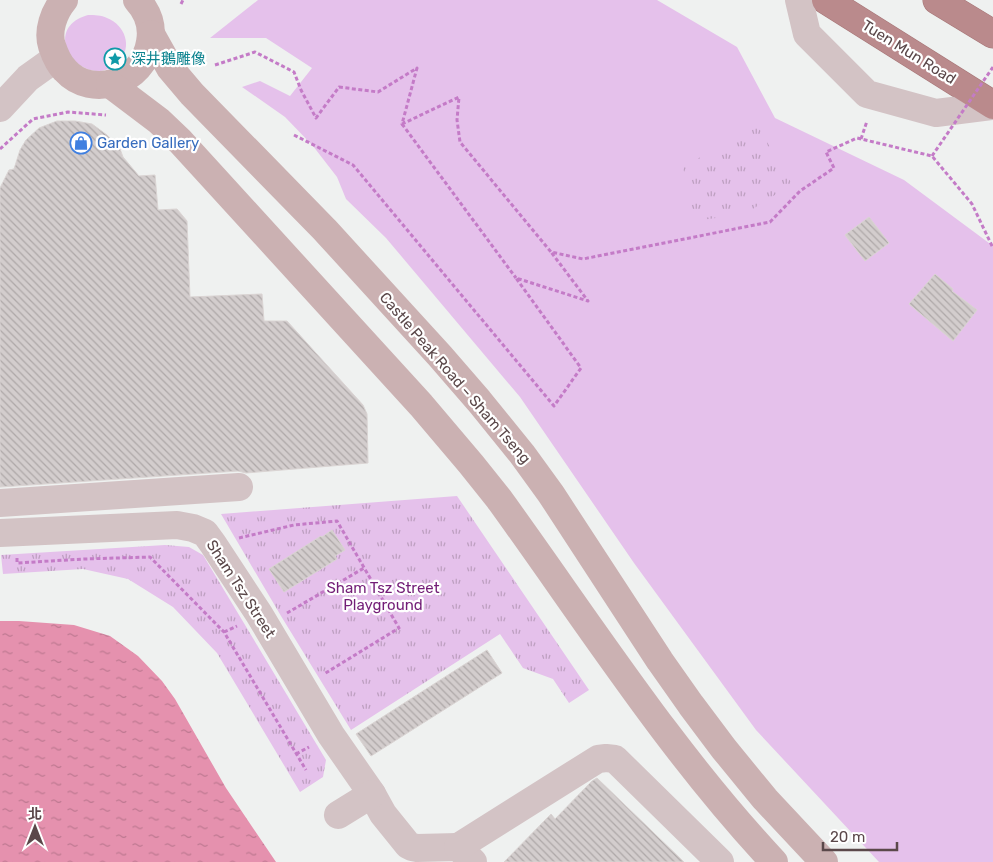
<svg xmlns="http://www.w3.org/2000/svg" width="993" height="862" font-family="Rubik,'Noto Sans TC',sans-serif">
  <defs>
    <pattern id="park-tufts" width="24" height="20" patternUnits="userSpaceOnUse" patternTransform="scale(1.25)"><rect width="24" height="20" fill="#e5c1eb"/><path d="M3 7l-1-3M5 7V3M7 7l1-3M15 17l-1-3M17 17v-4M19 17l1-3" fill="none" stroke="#bd9fc0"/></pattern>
    <pattern id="water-ripples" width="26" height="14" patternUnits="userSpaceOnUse" patternTransform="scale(1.25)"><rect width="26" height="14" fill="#e591ae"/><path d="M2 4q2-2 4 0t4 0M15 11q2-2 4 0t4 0" fill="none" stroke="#bd7890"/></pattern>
    <pattern id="building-back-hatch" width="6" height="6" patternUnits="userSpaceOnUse" patternTransform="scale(1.25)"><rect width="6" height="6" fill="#d3cdcd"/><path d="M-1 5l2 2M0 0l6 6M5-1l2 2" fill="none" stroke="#aea8a8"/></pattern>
  </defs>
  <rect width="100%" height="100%" fill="#eff1f0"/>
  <!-- green -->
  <g fill="#e5c1eb">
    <path d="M258 0H657L737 47 775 118 904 180 993 246V862H879L756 730 634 563 520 397 386 238 346 199 337 177 313 146 285 117 242 87 260 81 290 96 312 68 266 38H210Z"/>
    <path d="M88 15C95 15 101 15 107 18 125 25 133 47 119 61 90 93 42 40 78 19 81 17 85 16 88 15Z"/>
  </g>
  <!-- park -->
  <g fill="url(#park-tufts)">
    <path d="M757 125 792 184 745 214 694 221 683 167Z"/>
    <path d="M457 496 589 690 569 703 553 679 523 668 500 634 351 730 281 616 221 514Z"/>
    <path d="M165 545 189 547 203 555 326 760 323 777 300 792 217 653 173 607 128 579 83 569 3 574 1 555Z"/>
  </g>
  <!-- water -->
  <path fill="url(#water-ripples)" d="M0 621H19L74 625 110 636 138 656 162 681 175 699 226 788 276 862H0Z"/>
  <!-- building -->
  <g fill="url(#building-back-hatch)" stroke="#dad4d3">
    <path d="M57 121H75L92 124 107 135 120 149 123 157 139 176 155 175 158 210 177 209 187 221 190 297 262 294 264 321H287L363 405 367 414 368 463 246 473 238 471 0 487V188L9 170 14 169 20 150 26 140 39 128Z"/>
    <path d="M869 217 889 243 865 261 845 235Z"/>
    <path d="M935 274 953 289 952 291 977 310 953 341 909 304Z"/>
    <path d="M332 530 345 550 335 556 337 559 284 592 269 569 321 536 322 537Z"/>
    <path d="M487 650 502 673 371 756 356 734Z"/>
    <path d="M597 778 684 862H504L551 814 555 819 592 781Z"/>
  </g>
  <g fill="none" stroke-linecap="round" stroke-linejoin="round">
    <!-- highway casing -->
    <g stroke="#a67677" stroke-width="29">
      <g id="highway">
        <path d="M826 0 993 105"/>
        <path d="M937 0 993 34"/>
      </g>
    </g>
    <!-- path -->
    <g stroke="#c47bc7" stroke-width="3" stroke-dasharray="4 2.5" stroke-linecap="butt">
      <path d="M181 4 183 0"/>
      <path d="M215 65 255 52 294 72 301 90 316 118 339 87 378 92 417 68 402 124 459 97 457 120 460 142 551 252 583 259 770 222 800 191 834 168 826 152 857 138 932 156 972 204 993 248"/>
      <path d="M402 124 516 278"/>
      <path d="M294 135 353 165 554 406 581 368 516 278 588 301 551 252"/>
      <path d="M861 139 867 121"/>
      <path d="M0 149 33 119 68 112 106 115"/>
      <path d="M239 538 294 525 337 521 399 628 324 674"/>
      <path d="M17 558V563L84 559 150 557 224 632 306 770"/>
      <path d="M287 613 364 568"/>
      <path d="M224 632 237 626"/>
      <path d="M296 754 309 747"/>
    </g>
    <!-- minor -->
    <g stroke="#d3c3c5" stroke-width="28">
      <path d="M799 0 807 34 867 94 936 113 993 106"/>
      <path d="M0 108 28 78 56 58"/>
      <path d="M0 503 239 487"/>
      <path d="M0 533 177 525 193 528 205 533 213 544 259 614 331 735 372 794 383 814 408 845 412 847 417 848 458 847 473 862"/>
      <path d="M338 815 372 794"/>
      <path d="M458 847 598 759 606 758 615 759 720 862"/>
    </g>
    <!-- major -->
    <g stroke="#cbb1b2" stroke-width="28">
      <path d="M64 0C54 12 47 31 52 46 55 55 58 63 65 70 92 100 144 82 150 42 153 26 148 12 137 0"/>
      <path d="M151 34 170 68 192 94 325 230 440 356 479 401 522 454 551 494 660 661 691 705 724 749 765 799 824 862"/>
      <path d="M110 84 159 121 180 141 421 405 471 464 499 499C588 622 670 751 774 862"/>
    </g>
    <!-- highway -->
    <use href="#highway" stroke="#ba8a8c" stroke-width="28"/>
    <!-- path-bridge -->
    <path stroke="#c47bc7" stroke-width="3" stroke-dasharray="4 2.5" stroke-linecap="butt" d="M932 156 993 67"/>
  </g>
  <!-- icons -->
  <defs>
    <g id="sight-ring" transform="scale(1.125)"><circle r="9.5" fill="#fff" stroke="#0f9aa8" stroke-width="1.5"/><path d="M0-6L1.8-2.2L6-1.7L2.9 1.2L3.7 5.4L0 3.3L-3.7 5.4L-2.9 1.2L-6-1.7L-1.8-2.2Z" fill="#0f9aa8"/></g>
    <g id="shop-ring" transform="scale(1.125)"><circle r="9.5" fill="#fff" stroke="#3f7fe0" stroke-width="1.5"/><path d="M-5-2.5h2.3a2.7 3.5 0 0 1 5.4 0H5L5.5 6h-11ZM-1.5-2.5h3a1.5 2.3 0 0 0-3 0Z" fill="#3f7fe0"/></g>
  </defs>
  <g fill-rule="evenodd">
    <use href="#sight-ring" x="115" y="59"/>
    <use href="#shop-ring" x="81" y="143"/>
  </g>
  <g text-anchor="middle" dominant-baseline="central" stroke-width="4.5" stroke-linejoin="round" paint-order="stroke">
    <!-- street labels -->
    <g font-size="15" fill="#5b484a" stroke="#fff">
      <text transform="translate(909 52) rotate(32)">Tuen Mun Road</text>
      <text transform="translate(455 378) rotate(49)">Castle Peak Road – Sham Tseng</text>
      <text transform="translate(241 589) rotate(57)">Sham Tsz Street</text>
    </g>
    <!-- culture labels -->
    <g font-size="15" fill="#0d838f" stroke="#fff" text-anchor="start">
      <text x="131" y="59">深井鵝雕像</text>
    </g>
    <!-- shop labels -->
    <g font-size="15" fill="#366cbe" stroke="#fff" text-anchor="start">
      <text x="97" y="143">Garden Gallery</text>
    </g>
    <!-- park labels -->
    <g font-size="15" fill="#731e77" stroke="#fff">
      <text x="383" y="588">Sham Tsz Street<tspan x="383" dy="17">Playground</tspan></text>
    </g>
  </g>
  <!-- north arrow -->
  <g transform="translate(35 827)" stroke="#ffffff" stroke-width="4" paint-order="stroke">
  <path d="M0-4L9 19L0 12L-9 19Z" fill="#5b484a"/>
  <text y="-8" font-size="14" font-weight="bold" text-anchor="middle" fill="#5b484a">北</text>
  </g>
  <!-- scale -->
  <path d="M823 842v8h74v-8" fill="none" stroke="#5b484a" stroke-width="2.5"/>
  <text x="830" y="842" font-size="15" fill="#5b484a" stroke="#ffffff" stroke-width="4" paint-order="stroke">20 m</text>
</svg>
